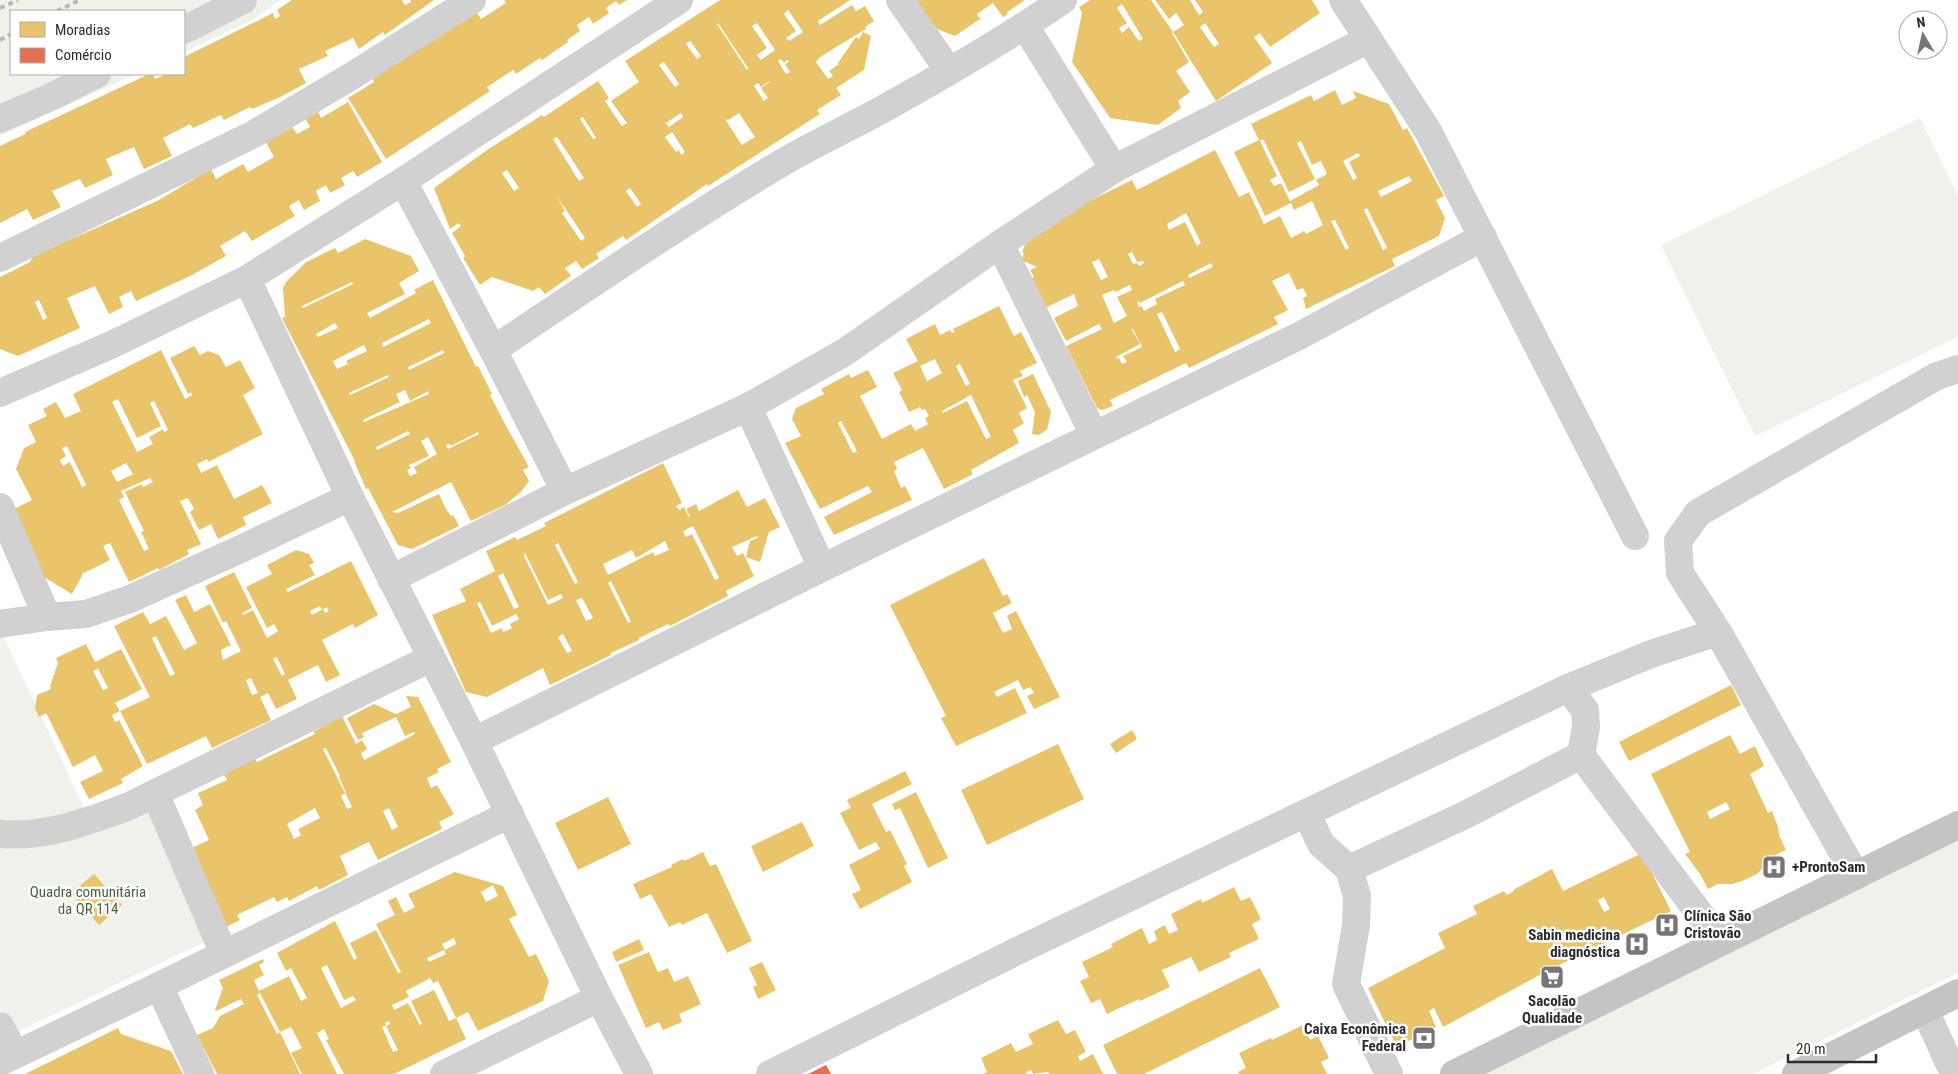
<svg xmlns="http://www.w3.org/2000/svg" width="1958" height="1074" font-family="'Roboto Condensed',sans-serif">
  <rect width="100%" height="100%" fill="#fff"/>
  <!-- green -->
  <g fill="#eef2eb">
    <path d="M0 0H280L252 20 184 52V11H11V74H136L0 136Z"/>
    <path d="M1920 118 1958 195V337L1755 436 1661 245Z"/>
    <path d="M0 629 86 812 147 791 213 938 13 1034 0 1008Z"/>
    <path d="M1958 839V973L1753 1074H1461Z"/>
  </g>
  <!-- homes -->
  <g fill="#e9c46a" fill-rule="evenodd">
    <path d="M292 0H402L405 5 411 2 410 0H434L385 35 383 32 359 49 353 38 325 51 328 56 299 69 306 83 280 97 252 109 250 107 224 120 221 115 193 128 190 124 163 138 172 156 144 169 134 147 106 159 113 175 85 188 80 179 52 191 61 207 33 220 27 209 0 223V146L25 134V132L149 74H153L155 79 167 74H184V57L273 13 275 19 280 16 277 10Z"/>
    <path d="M504 0H627L619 5 616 1 606 8 609 13 593 24 589 17 577 25 580 31 567 40 568 42 558 49 542 60 540 58 516 74 513 70 487 87 490 91 386 159 348 98 374 82 372 77 476 11 481 19 506 3Z"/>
    <path d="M720 0H850L818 21 820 25 852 5 856 11 865 6 874 21 865 27 866 29 820 57 816 62 828 79 833 76 829 71 839 64 838 63 853 41 856 37 859 39 863 32 871 36 864 70 836 88 841 95 817 110 820 114 708 186 707 184 626 240 623 236 596 254 599 258 582 269 576 261 565 268 571 276 545 294 539 287 533 291 492 277 480 285 463 258 465 256 452 233 461 226 459 223 450 229 434 188 487 150 542 115 544 117 598 81 609 98 605 101 615 116 622 126 627 123 611 101 639 82 625 61ZM788 10 803 32 789 41 786 38 796 31 784 14ZM718 23 748 68 747 70 717 24ZM757 23 775 50 761 60 757 55 767 48 752 26ZM690 41 701 56 697 59 686 44ZM781 59 784 63 787 60 789 62 785 64 790 72 786 74 778 61ZM664 62 679 84 675 87 659 65ZM770 81V82L761 88 768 98 764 101 754 86 758 83 761 87ZM681 113 683 117 669 127 666 123ZM739 113 755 137 742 145 725 119 728 120ZM583 117 596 138 593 139 580 119ZM672 132 685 152 681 155 679 150 676 152 665 137ZM557 137 584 178 579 181 553 139ZM507 170 519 188 514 191 502 173ZM630 188 641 204 637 207 626 191ZM556 195 585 238 581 241 562 213 565 211Z"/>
    <path d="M913 0H1025L1006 13 1008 14 1003 17 993 3 977 14 980 19 955 36 932 27Z"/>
    <path d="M1090 0H1151L1173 32 1184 25 1176 13 1169 19 1155 0H1190L1199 15 1203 12 1195 0H1312L1320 13 1270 47 1260 33 1254 37 1272 63 1216 101 1173 32 1172 33 1189 62 1176 71 1190 92 1178 101 1181 108 1158 125 1110 118 1072 62 1082 13 1079 7ZM1122 4 1143 39 1139 41 1129 27 1122 33 1119 28 1127 23 1117 8ZM1205 23 1219 44 1214 47 1200 27Z"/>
    <path d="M1335 90 1342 105 1356 98 1353 91 1389 104 1403 130 1407 128 1444 196 1436 200 1445 218 1439 236 1392 259 1395 266 1306 309 1303 298 1307 296 1303 288 1297 290 1289 273 1272 281 1288 310 1274 317 1278 324 1189 368 1186 363 1110 400 1113 406 1102 410 1097 408 1066 346 1102 329 1099 324 1066 341 1054 318 1078 306 1074 294 1043 309 1029 280 1034 277 1030 270 1037 267 1021 260 1024 253 1022 252 1032 227 1037 223 1050 229 1047 222 1132 180 1137 190 1215 150 1239 197 1249 192 1264 224 1280 216 1291 238 1304 231 1306 234 1323 225 1312 201 1294 210 1291 203 1265 216 1234 152 1259 140 1251 124 1311 95 1314 101ZM1263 139 1289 192 1315 179 1297 143 1301 141 1312 165 1321 161 1327 174 1316 180 1319 185 1290 201 1281 183 1274 186 1270 180 1277 176 1260 141ZM1358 153 1360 156 1349 162 1357 178 1353 180 1343 161ZM1409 176 1412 181 1381 197 1378 191ZM1367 208 1387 248 1383 250 1364 210ZM1186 213 1201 243 1197 246 1185 222 1169 230 1167 224ZM1335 220 1349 248 1346 250 1331 221ZM1132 252 1137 262 1143 261 1144 263 1139 266 1137 263 1133 264 1128 254ZM1099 259 1108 277 1101 280 1092 262ZM1211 263 1213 267 1189 278 1188 275ZM1183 281 1185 285 1155 299 1157 304 1144 311 1142 306 1139 307 1137 302 1139 301 1140 303ZM1130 285 1132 290 1117 297 1127 316 1114 323 1102 295 1114 290 1115 292ZM1162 312 1180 349 1175 352 1157 314ZM1133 329 1142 347 1123 356 1127 362 1122 364 1119 358 1117 359 1116 357 1140 344 1132 330Z"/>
    <path d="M348 102 382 162 357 177 353 171 341 178 345 185 330 193 326 185 316 191 320 201 304 210 299 200 289 206 295 216 252 241 245 231 220 246 226 256 192 275 136 301 131 291 119 297 123 307 109 314 95 286 67 298 80 328 18 356 0 349V277L30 262 33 256 157 201 211 169 216 179 243 164 248 172 274 157 265 140 291 125 297 134 310 127 305 118 318 111 321 118ZM39 300 47 318 43 320 35 302Z"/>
    <path d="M365 239 411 256 419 271 399 283 405 294 367 313 370 318 416 293 414 290 433 280 476 367 478 366 492 394 490 395 504 422 529 467 523 470 529 481 521 492 505 505 471 521 451 482 392 512 398 513 439 494 446 509 451 516 453 515 455 518 459 526 412 549 398 545 368 488 366 489 354 461H355L282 318 285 317 283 288 286 282 306 262 335 248 338 253ZM352 282 353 284 303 308 302 306ZM429 319 431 323 383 347 382 343ZM335 323 338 328 318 337 316 334ZM364 345 367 351 346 361 348 364 337 369 333 361ZM443 350 444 353 409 370 408 367ZM388 375 389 377 350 395 349 393ZM405 390 410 401 428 391 429 394 364 422 363 420 400 402 396 394ZM408 431 410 434 377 450 376 447ZM478 432 479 434 448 449 446 445 450 444 451 446ZM428 437 437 454 414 467 417 473 410 476 407 470 411 468 409 465 429 456 421 441Z"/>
    <path d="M999 306 1014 336 1021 332 1037 363 1020 371 1023 376 1013 380 1027 408 1019 413 1024 423 1013 430 1019 443 971 470 973 474 944 489 923 448 894 462 897 469 894 471 901 488 905 486 912 500 834 535 824 517 872 492 868 486 820 509 785 443 801 436 792 419 796 408 824 394 821 389 849 374 851 378 868 370 877 387 860 396 882 439 911 424 915 431 928 424 925 418 929 416 925 409 922 410 920 407 909 412 899 392 902 390 893 373 918 361 906 339 935 324 940 335 950 330 952 333 955 332 953 329ZM935 359 942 373 927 381 920 366ZM960 364 970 384 966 386 956 366ZM971 395 991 437 986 439 967 401 943 413 942 411ZM841 421 857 451 853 453 838 423Z"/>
    <path d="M194 346 200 355 208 351 219 355 226 367 240 360 255 388 243 395 263 434 214 459 208 462 207 459 197 464 201 473 217 465 234 499 262 485 272 503 243 517 246 525 218 539 211 524 199 530 190 512 194 509 188 498 180 501 201 544 187 550 189 554 159 570 158 568 129 582 110 543 103 546 110 560 82 574V576L72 594 44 577 10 511 32 500 16 469 24 448 36 442 28 425 47 416 43 409 56 402 65 418 81 411 73 394 161 350 185 399 192 395 191 392 188 394 170 358ZM118 399 137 438 161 426 150 403 154 401 168 430 164 432 163 429 149 437 153 444 137 452 112 402ZM67 446 86 485 82 487 70 462 63 466 60 460 66 456 62 448ZM126 463 133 474 117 482 111 471ZM150 478 153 482 143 487 142 484 125 492 144 531 141 532 149 549 144 551 119 500 124 497 121 491Z"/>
    <path d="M1033 374 1051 412 1047 430 1038 435 1032 434 1035 412 1028 397 1027 395 1024 397 1018 381Z"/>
    <path d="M663 463 682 503 676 506 679 510 684 507 689 517 690 516 686 509 696 504 699 511 738 490 747 507 765 498 780 527 769 532 760 562 746 557 750 541 758 538 757 536 732 547 737 556 743 553 754 576 726 591 728 596 670 626 668 624 639 638V640L611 653V655L550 685 543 668 487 697 466 692 432 615 466 601 460 589 495 571 486 551 515 537 517 540 546 526 544 523ZM693 526 719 578 715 580 692 534 686 537 683 531ZM665 541 669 550 655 556 653 552 608 575 603 564 632 550 636 558ZM558 543 577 580 578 582 575 584 555 545ZM525 553 548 600 561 594 563 598 548 605 524 556ZM503 573 519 607 514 609 498 576ZM611 581 631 622 628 623 608 583ZM582 598 593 618 586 621 576 600ZM480 602 492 626 516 614 519 619 510 624 512 628 503 632 502 628 491 633 477 603ZM563 634 572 651 567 653 558 637Z"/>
    <path d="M296 550 309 554 314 563 309 565 315 575 286 589 288 592 351 561 378 615 355 628 353 624 322 640 340 675 326 682 318 665 288 680 297 699 276 709 268 693 260 697 271 720 212 748 206 736 147 764 120 711 150 697 114 626 143 612 150 624 166 616 184 650 197 643 175 600 186 595 194 612 210 604 231 645 221 650 223 660 241 651 226 621 223 623 205 586 234 572 252 608 242 613 243 615 253 610 267 638 278 631 274 624 267 628 246 587 272 574 267 565ZM320 606 322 610 327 607 329 611 325 613 323 609 312 615 310 611ZM156 636 175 674 170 676 152 638ZM277 657 285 674 282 676 273 659ZM251 678 258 693 252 695 246 680Z"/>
    <path d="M984 558 1003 596 1007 594 1012 603 993 613 1003 633 1012 629 1007 616 1016 611 1060 697 1034 709 1027 696 1034 693 1030 687 1023 690 1018 680 994 692 997 697 1015 688 1027 713 956 746 941 718 946 716 890 605Z"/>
    <path d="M86 644 95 662 121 649 142 689 115 703 120 711 112 715 115 722 119 720 143 766 121 779 123 783 89 799 80 782 103 771 95 755 73 767 46 713 39 717 35 708 37 695 51 689 50 686 58 663 56 658ZM98 669 108 688 103 690 93 671Z"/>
    <path d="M1731 685 1741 705 1629 761 1619 742Z"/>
    <path d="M406 696 418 697 451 762 437 769 439 772 427 778 431 788 437 785 454 814 439 822 442 828 440 830 378 860 369 842 340 856 348 875 319 890 317 886 289 901 287 897 277 902 274 897 237 915 240 920 224 928 189 849 209 840 195 810 203 805 198 793 227 780 223 773 255 758 257 762 315 734 313 732 342 716 356 744 362 740 367 749 361 753 364 760 415 734 414 732 405 736 396 717 362 733 364 737 358 740 347 718 374 704 396 714 411 707ZM326 748 340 776 339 777 346 793H345L352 807 347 809 341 796 345 793 323 749ZM315 808 320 818 298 829 301 835 294 839 287 824ZM389 808 398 827 392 830 383 811Z"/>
    <path d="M1132 730 1137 739 1116 753 1110 744Z"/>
    <path d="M1730 735 1740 754 1755 746 1764 766 1750 774 1768 813 1772 811 1778 827 1779 835 1786 850 1777 854 1757 874 1742 881 1732 884H1718L1708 889 1700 874 1685 854 1690 852 1651 774ZM1726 802 1730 809 1710 819 1707 812Z"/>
    <path d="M1058 744 1084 799 987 845 961 790Z"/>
    <path d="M905 771 912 784 872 804 886 832 890 830 907 864 904 866 912 882 860 909 852 894 861 890 849 865 880 849 876 842 859 850 840 813 851 808 847 800Z"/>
    <path d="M916 792 948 858 928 868 900 808 895 810 892 804Z"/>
    <path d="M608 797 631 844 578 870 555 823Z"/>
    <path d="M802 822 814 846 763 872 751 846Z"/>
    <path d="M703 852 710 866 716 864 752 941 727 953 707 913 682 925 680 922 669 927 651 894 640 899 633 884 672 867 671 865 683 859 684 861Z"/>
    <path d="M1642 853 1671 911 1553 968 1443 1027 1434 1008 1429 1011 1436 1027 1397 1047 1368 988 1445 948 1438 933 1477 914 1473 906 1504 891 1507 895 1514 891 1513 890 1552 869 1563 891ZM1604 897 1610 909 1604 912 1598 900Z"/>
    <path d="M455 872 503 886 517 915 509 919 529 957 536 954 549 981 543 1001 478 1031 468 1012 456 1018 438 981 433 983 430 978 406 991 409 997 392 1005 394 1010 408 1003 420 1025 422 1024 411 1001 434 990 449 1021 456 1018 466 1039 394 1074H344L326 1040 329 1039 324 1029 317 1033 337 1074H302L291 1053 302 1048 291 1027 280 1032 260 993 257 995 277 1034 280 1032 300 1074H217L197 1035 213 1028 220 1016 244 1004 241 999 216 1011 215 1010 223 988 219 980 263 959 264 962 259 965 264 975 254 980 259 991 289 976 301 1001 307 998 291 968 286 971 277 953 335 921 354 960 357 958 350 943 376 930 398 973 401 972 376 924 395 915 388 901 396 897 404 913 415 907 408 894ZM493 885 498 896 486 902 481 892ZM454 938 456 944 445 950 442 944ZM444 950 446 954 429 962 427 958ZM327 965 344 1000 353 996 356 1000 341 1008 321 968ZM389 1021 390 1024 386 1026 398 1050 393 1052 382 1027 386 1026 385 1023Z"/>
    <path d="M94 874 122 905 99 925 71 893Z"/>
    <path d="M1234 887 1241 901 1250 897 1261 919 1252 924 1259 939 1229 953 1231 957 1199 972 1191 957 1171 966 1162 970 1170 987 1140 1001 1139 999 1107 1014 1100 999 1091 1003 1080 981 1089 977 1082 962 1113 947 1111 944 1142 928 1149 944 1157 940 1154 931 1165 925 1169 934 1178 930 1171 914 1201 899 1202 903Z"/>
    <path d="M639 939 644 950 616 962 612 952Z"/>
    <path d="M649 952 658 972 668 968 674 982 688 976 701 1004 679 1014 682 1022 663 1030 659 1022 646 1028 618 965Z"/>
    <path d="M762 962 776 990 758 999 753 987 757 985 749 968Z"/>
    <path d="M1260 968 1280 1007 1144 1074H1117L1103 1045Z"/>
    <path d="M1058 1020 1066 1034 1075 1030 1086 1052 1078 1056 1080 1061 1093 1054 1103 1074H1049L1048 1072 1033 1074 1031 1070 1026 1072 1027 1074H983L987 1072 981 1058 1011 1043 1016 1052 1033 1044 1028 1034Z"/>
    <path d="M1303 1025 1310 1040 1318 1036 1329 1058 1321 1062 1327 1074H1239L1238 1072 1246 1068 1239 1053 1271 1038 1272 1040Z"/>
    <path d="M118 1028 121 1034 171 1051 183 1074H25Z"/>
  </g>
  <!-- shops -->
  <path fill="#e76f51" d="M826 1065 831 1074H808Z"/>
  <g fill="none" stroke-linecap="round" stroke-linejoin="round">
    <!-- minor -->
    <g stroke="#d1d1d1" stroke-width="28">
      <path d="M900 0 949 71"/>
      <path d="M1343 0 1428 131 1635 536"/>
      <path d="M1025 26 1114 169"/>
      <path d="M184 30 243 0"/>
      <path d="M0 119 53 96 97 74"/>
      <path d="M403 181 493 350"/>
      <path d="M1000 244 1094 435"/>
      <path d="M0 258 254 134 355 74 472 0"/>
      <path d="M247 279 350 497 474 741 599 998 639 1074"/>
      <path d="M0 393 111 345 247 279 403 181 679 0"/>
      <path d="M748 407 822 568"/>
      <path d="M565 491 493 350C589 286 685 220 785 161 818 142 852 126 885 108 946 74 1006 39 1063 0"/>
      <path d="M0 507 47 617"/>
      <path d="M391 579 565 491 748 407 845 352 1000 244 1114 169 1367 40"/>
      <path d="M0 624 47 617 86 614 130 599 243 548 350 497"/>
      <path d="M1718 632 1856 876"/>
      <path d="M474 741 822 568 1297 337 1483 237"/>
      <path d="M1581 755 1720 941"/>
      <path d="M155 793 224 954"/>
      <path d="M1307 814 1321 844 1349 869 1465 815 1581 755 1586 727 1585 710 1568 688"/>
      <path d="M0 834C44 838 86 822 127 807L431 658"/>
      <path d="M1349 869 1357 896 1356 925 1346 984 1389 1074"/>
      <path d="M159 986 200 1074"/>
      <path d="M1925 1010 1954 1074"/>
      <path d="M0 1026 15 1054"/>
      <path d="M0 1062 159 986 510 814"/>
      <path d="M444 1074 599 998"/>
      <path d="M770 1074 1015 952 1568 688 1651 654 1718 632 1680 573 1678 541 1698 513 1937 376 1958 369"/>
    </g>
    <!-- major -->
    <g stroke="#c4c4c4" stroke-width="28">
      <path d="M1454 1074 1958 825"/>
      <path d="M1796 1074 1958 993"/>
    </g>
    <!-- rail -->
    <g stroke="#b8b8b8" stroke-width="4" stroke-dasharray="5 4" stroke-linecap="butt">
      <path d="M0 8 18 0"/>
      <path d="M57 11 80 0"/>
      <path d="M0 40 11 34"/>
    </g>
  </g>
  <!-- icons -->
  <defs>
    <g id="hospital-square" transform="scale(1.25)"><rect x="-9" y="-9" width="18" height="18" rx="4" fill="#767676" stroke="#fff"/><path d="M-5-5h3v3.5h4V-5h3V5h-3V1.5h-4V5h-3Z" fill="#fff"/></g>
    <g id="supermarket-square" transform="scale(1.25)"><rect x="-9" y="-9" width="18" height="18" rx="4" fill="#767676" stroke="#fff"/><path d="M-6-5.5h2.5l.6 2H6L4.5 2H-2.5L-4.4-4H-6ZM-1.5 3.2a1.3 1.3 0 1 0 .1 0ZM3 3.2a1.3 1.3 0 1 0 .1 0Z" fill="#fff"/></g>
    <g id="bank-square" transform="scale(1.25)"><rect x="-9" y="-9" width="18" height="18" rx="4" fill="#767676" stroke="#fff"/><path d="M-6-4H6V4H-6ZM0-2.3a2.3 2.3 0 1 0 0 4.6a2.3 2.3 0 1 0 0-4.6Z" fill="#fff"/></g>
  </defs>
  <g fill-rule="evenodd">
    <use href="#hospital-square" x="1774" y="867"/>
    <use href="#hospital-square" x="1667" y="925"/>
    <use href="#hospital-square" x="1637" y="944"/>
    <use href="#supermarket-square" x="1552" y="977"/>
    <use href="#bank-square" x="1424" y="1038"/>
  </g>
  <g text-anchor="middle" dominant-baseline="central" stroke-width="5" stroke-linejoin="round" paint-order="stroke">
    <!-- poi labels -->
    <g font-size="15" font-weight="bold" fill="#2c2c2c" stroke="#fff" text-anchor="start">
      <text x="1792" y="867">+ProntoSam</text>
      <text x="1684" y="916">Clínica São<tspan x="1684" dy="17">Cristovão</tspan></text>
      <text x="1620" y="935" text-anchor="end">Sabin medicina<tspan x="1620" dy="17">diagnóstica</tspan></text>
      <text x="1552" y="1001" text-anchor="middle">Sacolão<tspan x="1552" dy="17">Qualidade</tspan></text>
      <text x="1406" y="1029" text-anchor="end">Caixa Econômica<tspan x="1406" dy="17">Federal</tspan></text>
    </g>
    <!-- park labels -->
    <g font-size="15" fill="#4a633e" stroke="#fff">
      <text x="88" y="892">Quadra comunitária<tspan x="88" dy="17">da QR 114</tspan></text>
    </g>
  </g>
  <!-- legend -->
  <rect x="10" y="10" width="175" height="65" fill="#ffffff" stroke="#ababab"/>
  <rect x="20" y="22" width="25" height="15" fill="#e9c46a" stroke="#ababab"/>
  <text x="55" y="35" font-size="15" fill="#2c2c2c">Moradias</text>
  <rect x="20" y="48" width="25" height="15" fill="#e76f51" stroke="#ababab"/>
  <text x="55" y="60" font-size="15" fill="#2c2c2c">Comércio</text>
  <!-- north arrow -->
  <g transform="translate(1923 35) rotate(351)"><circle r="24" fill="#ffffff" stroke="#ababab"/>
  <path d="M0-4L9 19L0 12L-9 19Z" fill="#767676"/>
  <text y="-8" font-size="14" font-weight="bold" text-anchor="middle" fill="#2c2c2c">N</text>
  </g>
  <!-- scale -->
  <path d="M1788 1054v8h88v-8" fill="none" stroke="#2c2c2c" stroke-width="2.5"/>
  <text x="1796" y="1054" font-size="15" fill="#2c2c2c" stroke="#ffffff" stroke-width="4" paint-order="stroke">20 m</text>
</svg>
